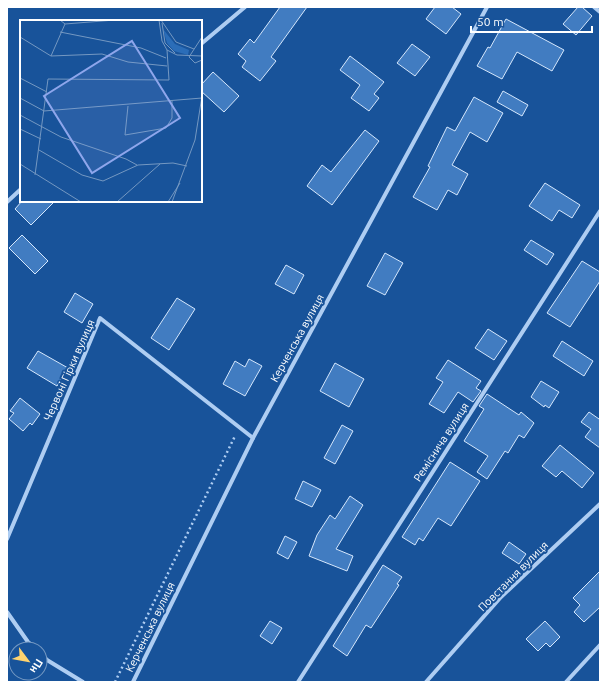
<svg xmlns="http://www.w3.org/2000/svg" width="607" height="689" font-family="Ubuntu,sans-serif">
  <rect width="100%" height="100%" fill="#18539a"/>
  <!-- building -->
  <g fill="#417cc1" stroke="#d5e7fc">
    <path d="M280 7H307L271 57 276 61 260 81 242 67 246 61 238 54 250 39 254 43Z"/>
    <path d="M435 7H452L461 14 446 34 426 19Z"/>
    <path d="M578 7H582L592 16 576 35 563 24Z"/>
    <path d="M506 19 564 50 552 71 517 52 502 79 477 66 488 47 490 48Z"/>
    <path d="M412 44 430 57 415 76 397 63Z"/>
    <path d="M350 56 384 82 374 94 379 98 369 111 351 98 360 85 340 70Z"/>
    <path d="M213 72 239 96 224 112 201 91V85Z"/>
    <path d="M503 91 528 105 522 116 497 102Z"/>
    <path d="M474 97 503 113 487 142 470 132 452 165 468 174 457 195 448 190 437 210 413 197 430 167 428 166 447 127 455 131Z"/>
    <path d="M365 130 379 141 332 205 307 186 322 165 331 172Z"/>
    <path d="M545 183 580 205 572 218 559 210 552 221 529 206Z"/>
    <path d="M22 201H55L31 225 15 209Z"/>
    <path d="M22 235 48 261 35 274 9 248Z"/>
    <path d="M531 240 554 254 547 265 524 250Z"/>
    <path d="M385 253 403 263 385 295 367 286Z"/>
    <path d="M582 261 600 272V281L570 327 547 313Z"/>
    <path d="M286 265 304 275 294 294 275 284Z"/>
    <path d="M75 293 93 304 82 323 64 312Z"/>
    <path d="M177 298 195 309 169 350 151 338Z"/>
    <path d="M488 329 507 341 494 360 475 348Z"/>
    <path d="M562 341 593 361 584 376 553 356Z"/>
    <path d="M38 351 68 368 57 386 27 368Z"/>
    <path d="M249 359 262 366 245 396 223 384 235 361 245 367Z"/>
    <path d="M448 360 481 381 476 388 481 391 473 402 458 392 444 413 429 404 443 382 436 378Z"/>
    <path d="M335 363 364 379 349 407 320 391Z"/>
    <path d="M541 381 559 392 549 408 545 405 544 407 531 397Z"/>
    <path d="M487 394 519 415 521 412 534 423 524 438 519 435 508 453 505 451 487 479 477 472 488 456 464 441 484 409 479 406Z"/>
    <path d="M20 398 40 414 32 425 30 423 23 431 9 419 14 413 10 411Z"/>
    <path d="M589 412 599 419 600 417V448L585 437 591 429 581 422Z"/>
    <path d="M342 425 353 431 335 464 324 458Z"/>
    <path d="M560 445 594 473 582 488 562 471 556 477 542 466Z"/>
    <path d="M450 462 480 481 451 526 438 518 423 541 419 538 415 545 402 537Z"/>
    <path d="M303 481 321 490 312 507 295 499Z"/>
    <path d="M350 496 363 505 336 549 353 556 347 571 309 556 317 535 330 515 335 519Z"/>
    <path d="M285 536 297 542 288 559 277 553Z"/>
    <path d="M509 542 526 554 519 564 502 553Z"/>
    <path d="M383 565 402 577 397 584 399 585 371 628 366 625 347 656 333 646Z"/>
    <path d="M600 571V607L584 622 574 612 580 605 573 598Z"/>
    <path d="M270 621 282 628 272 644 260 636Z"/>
    <path d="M545 621 560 637 550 647 546 643 538 651 526 639Z"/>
  </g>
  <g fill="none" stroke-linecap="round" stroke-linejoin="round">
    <!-- path -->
    <path stroke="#aecdf2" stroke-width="2.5" stroke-dasharray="2 3" stroke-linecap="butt" d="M115 682 235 436"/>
    <!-- minor -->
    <g stroke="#aecdf2" stroke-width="4">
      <path d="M594 7 600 12"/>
      <path d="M201 44 245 7"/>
      <path d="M7 202 21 189"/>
      <path d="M7 539 100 318 253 438"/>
      <path d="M7 612 28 642 36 649"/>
      <path d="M40 653 47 660 83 682"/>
      <path d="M133 682 253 438 487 7"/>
      <path d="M298 682 600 211"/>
      <path d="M426 682 501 597 600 504"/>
      <path d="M566 682 600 645"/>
    </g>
  </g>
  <g text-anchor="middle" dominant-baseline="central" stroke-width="4" stroke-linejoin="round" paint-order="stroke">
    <!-- street labels -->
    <g font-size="11" fill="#fff" stroke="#18539a">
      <text transform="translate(297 338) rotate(-61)">Керченська вулиця</text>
      <text transform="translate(69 370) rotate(-66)">Червоні Гірки вулиця</text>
      <text transform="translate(441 442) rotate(-57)">Реміснича вулиця</text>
      <text transform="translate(513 576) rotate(-45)">Повстання вулиця</text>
      <text transform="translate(150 627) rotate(-64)">Керченська вулиця</text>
    </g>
  </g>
  <!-- overview -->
  <g transform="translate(20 20)">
    <rect width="182" height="182" fill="#18539a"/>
    <path d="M143 9 155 24 169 30 168 35 154 31 147 23Z" fill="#2b6db8"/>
    <path fill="none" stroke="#7498c2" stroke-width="1" d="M40 0 45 4 95 0M139 0 142 21 147 30 157 35 182 36M141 0 156 22 174 29M142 3 145 23 155 33M40 12 121 28 146 38M0 17 31 36 82 34 108 42 147 46M182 17 169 37 175 43 182 40M31 36 45 4M0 58 27 72M0 78 24 91 182 78M108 86 105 115 146 108 152 98V81M0 95 41 117 106 139 117 145M0 109 21 119M19 130 62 155 83 161 118 145 153 143 167 146M0 144 61 182M15 155 28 59 149 60 147 30M97 182 140 144M148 182 160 163M152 182 175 120 182 76"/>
    <path fill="#8ea6ec" fill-opacity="0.15" stroke="#8ea6ec" stroke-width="2" d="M112 21 160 98 72 153 24 76Z"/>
    <rect width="182" height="182" fill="none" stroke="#fff" stroke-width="2"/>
  </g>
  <!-- border -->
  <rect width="607" height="689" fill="none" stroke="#ffffff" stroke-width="16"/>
  <!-- north arrow -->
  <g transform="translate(28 661) rotate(122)"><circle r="19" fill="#18539a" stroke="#7498c2"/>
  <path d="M0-3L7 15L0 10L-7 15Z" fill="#ffd36e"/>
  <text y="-6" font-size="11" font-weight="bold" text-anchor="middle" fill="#ffffff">Пн</text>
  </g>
  <!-- scale -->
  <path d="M471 26v6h121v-6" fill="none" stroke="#ffffff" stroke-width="2"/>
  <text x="477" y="26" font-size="12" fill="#ffffff" stroke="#18539a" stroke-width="3" paint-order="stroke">50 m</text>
</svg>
